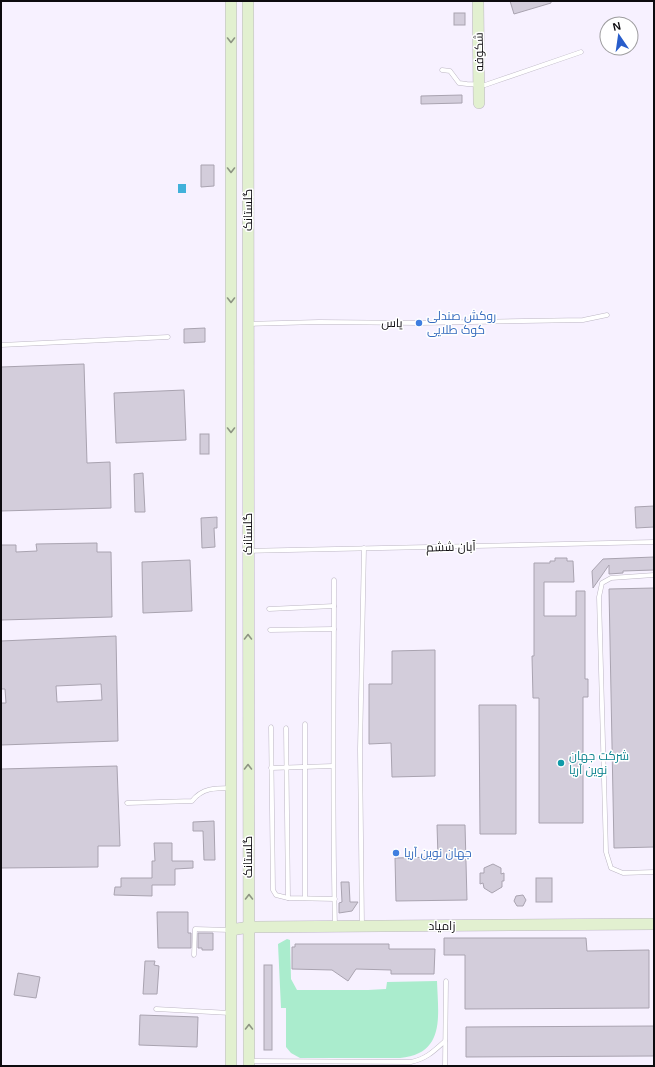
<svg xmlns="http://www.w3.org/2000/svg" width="655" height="1067" font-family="Helvetica,Cairo,sans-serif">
  <rect width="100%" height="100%" fill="#f7f1ff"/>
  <!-- green -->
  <path fill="#aaeccd" d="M287 939 290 940 291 979 297 990H368L386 989 387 982 437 981C438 1015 446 1054 400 1058H300L291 1053 286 1047V1008H281L278 944Z"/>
  <!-- water -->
  <rect fill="#41b1da" x="178" y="184" width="8" height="9"/>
  <!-- building -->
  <g fill="#d3cddb" stroke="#a9a3b0" fill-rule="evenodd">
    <path d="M510 1H551V3L514 14Z"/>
    <rect x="454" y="13" width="11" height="12"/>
    <path d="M462 95V103L421 104V96Z"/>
    <path d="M201 165H214V186L201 187Z"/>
    <path d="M205 328V342L184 343V329Z"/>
    <path d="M84 364 87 463 110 462 111 508 1 511V367Z"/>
    <path d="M184 390 186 440 116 443 114 393Z"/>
    <rect x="200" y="434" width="9" height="20"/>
    <path d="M143 473 145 512H135L134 474Z"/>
    <path d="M654 506V527L636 528 635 507Z"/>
    <path d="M217 517V528H214L215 547 202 548 201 518Z"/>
    <path d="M97 543V552H111L112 617 1 620V545H16V552L37 551 36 544Z"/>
    <path d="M654 557V570L623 571V573L609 574V565L593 588 592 571 603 559Z"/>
    <path d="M555 558H567V561H573L574 582H544V616H576V591H585V679H588V697H583V823H539V698H533L532 656H534V563H550V561H555Z"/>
    <path d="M190 560 192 611 143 613 142 562Z"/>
    <path d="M654 588V847L614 848 609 589Z"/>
    <path d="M116 636 118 741 1 745V703H6L5 689H1V641ZM101 684 102 700 57 702 56 686Z"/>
    <path d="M435 650V776L392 777 391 743 369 744V684H392V651Z"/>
    <path d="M479 705H516V834H480Z"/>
    <path d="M117 766 120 846H98V867L1 868V769Z"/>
    <path d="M214 821 215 860H204L203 831H193V822Z"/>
    <path d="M437 825H465L467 900 396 901 395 858 438 857Z"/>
    <path d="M154 843H172V861H193V868L175 869V885H152V896L114 895 115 887H121V878H152V861H155Z"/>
    <path d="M493 864 501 868V874L504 873V881H502V887L492 893 484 888 483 883 480 884V873H484V868Z"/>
    <rect x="536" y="878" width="16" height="24"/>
    <path d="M341 882H349L350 902H358L352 911 339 913V903L342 902Z"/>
    <path d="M523 895 526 900 523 906H517L514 901 516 896Z"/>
    <path d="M157 912H188V933H191V948H158Z"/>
    <path d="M198 933H213V950H202V948H198Z"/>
    <path d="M444 938H586L587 951 649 950V1008L465 1009V955H444Z"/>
    <path d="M295 944H389V949H435L434 974H391V970L356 969 348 981 332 970 292 969V947H295Z"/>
    <path d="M145 961H155L154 965 159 966 157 994H143Z"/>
    <rect x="264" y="965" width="8" height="85"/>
    <path d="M18 973 40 977 36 998 14 995Z"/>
    <path d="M140 1015 198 1017 197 1047 139 1045Z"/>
    <path d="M654 1026V1056L466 1057V1027Z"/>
  </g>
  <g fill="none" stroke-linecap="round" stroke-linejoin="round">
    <!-- lane casing -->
    <g stroke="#bdb7c4" stroke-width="5">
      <g id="lane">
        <path d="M442 70 450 71 459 83 467 84 485 85 581 52"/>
        <path d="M249 324 319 322 419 323 583 320 607 315"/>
        <path d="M1 345 168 337"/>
        <path d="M248 551 654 542"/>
        <path d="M654 575 611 578 602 583 599 597 606 852 611 868 623 873 654 872"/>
        <path d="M334 580C334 695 332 811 335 926"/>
        <path d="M269 609 334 606"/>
        <path d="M270 630 334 629"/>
        <path d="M305 724V898"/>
        <path d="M271 727 273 890 276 895 288 898 335 899"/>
        <path d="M286 728 288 898"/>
        <path d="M271 768 333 766"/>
        <path d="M127 803 192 801C202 788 215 788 230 788"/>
        <path d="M362 926 360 749 364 548"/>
        <path d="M194 955 195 929 230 930"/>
        <path d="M156 1009 230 1013"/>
        <path d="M249 1061 411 1062C426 1059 434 1051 445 1041"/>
        <path d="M445 1066 446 981"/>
      </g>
    </g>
    <!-- secondary casing -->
    <g stroke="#bdb7c4" stroke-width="12">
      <g id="secondary">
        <path d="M248 1 249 1066"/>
        <path d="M478 1 479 103"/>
        <path d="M231 930 249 927 654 924"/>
        <path d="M231 1066V1"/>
      </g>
    </g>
    <!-- lane -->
    <use href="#lane" stroke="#fff" stroke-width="4"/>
    <!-- secondary -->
    <use href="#secondary" stroke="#e2f0d0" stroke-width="11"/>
  </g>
  <!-- one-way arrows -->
  <defs><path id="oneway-chevron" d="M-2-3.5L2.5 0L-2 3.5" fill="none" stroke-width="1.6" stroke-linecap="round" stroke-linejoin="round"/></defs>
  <g stroke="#8d9483">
    <use href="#oneway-chevron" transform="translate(231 40) rotate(90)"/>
    <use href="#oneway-chevron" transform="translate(231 170) rotate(90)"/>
    <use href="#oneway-chevron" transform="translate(231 300) rotate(90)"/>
    <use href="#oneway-chevron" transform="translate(231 430) rotate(90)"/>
    <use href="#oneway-chevron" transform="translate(248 637) rotate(-90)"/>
    <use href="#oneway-chevron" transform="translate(248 767) rotate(-90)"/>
    <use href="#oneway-chevron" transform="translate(249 897) rotate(-90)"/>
    <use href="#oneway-chevron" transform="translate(249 1027) rotate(-90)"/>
  </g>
  <!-- markers -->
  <g fill="#3f7fe0" stroke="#fff" stroke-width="1.5">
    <circle cx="419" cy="323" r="4"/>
    <circle cx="396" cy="853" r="4"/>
  </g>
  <circle fill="#0f9aa8" stroke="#fff" stroke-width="1.5" cx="561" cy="763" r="4"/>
  <g text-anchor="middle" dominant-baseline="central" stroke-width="3" stroke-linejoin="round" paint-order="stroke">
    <!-- street labels -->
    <g font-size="12" fill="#0d0b0f" stroke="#fff">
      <text transform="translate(479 52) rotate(-91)">شکوفه</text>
      <text transform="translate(248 210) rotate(-90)">گلستانک</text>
      <text transform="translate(392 323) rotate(1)">یاس</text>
      <text transform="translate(248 534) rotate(-90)">گلستانک</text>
      <text transform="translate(451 547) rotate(-1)">آبان ششم</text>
      <text transform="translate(248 857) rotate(-90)">گلستانک</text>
      <text x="442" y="926">زامیاد</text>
    </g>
    <!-- shop labels -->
    <g font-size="12" fill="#366cbe" stroke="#fff" text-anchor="start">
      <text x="427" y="316">روکش صندلی<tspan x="427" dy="14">کوک طلایی</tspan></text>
      <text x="404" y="853">جهان نوین آریا</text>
    </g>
    <!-- culture labels -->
    <g font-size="12" fill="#0d838f" stroke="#fff" text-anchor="start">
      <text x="569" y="756">شرکت جهان<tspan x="569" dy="14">نوین آریا</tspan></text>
    </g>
  </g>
  <!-- border -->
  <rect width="655" height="1067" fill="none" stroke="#0d0b0f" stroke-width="4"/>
  <!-- north arrow -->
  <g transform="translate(619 36) rotate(347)"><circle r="19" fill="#ffffff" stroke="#9e9d9f"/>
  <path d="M0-3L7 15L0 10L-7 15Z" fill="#285dcb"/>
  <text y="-6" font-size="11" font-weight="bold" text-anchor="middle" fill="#0d0b0f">N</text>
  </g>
</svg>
